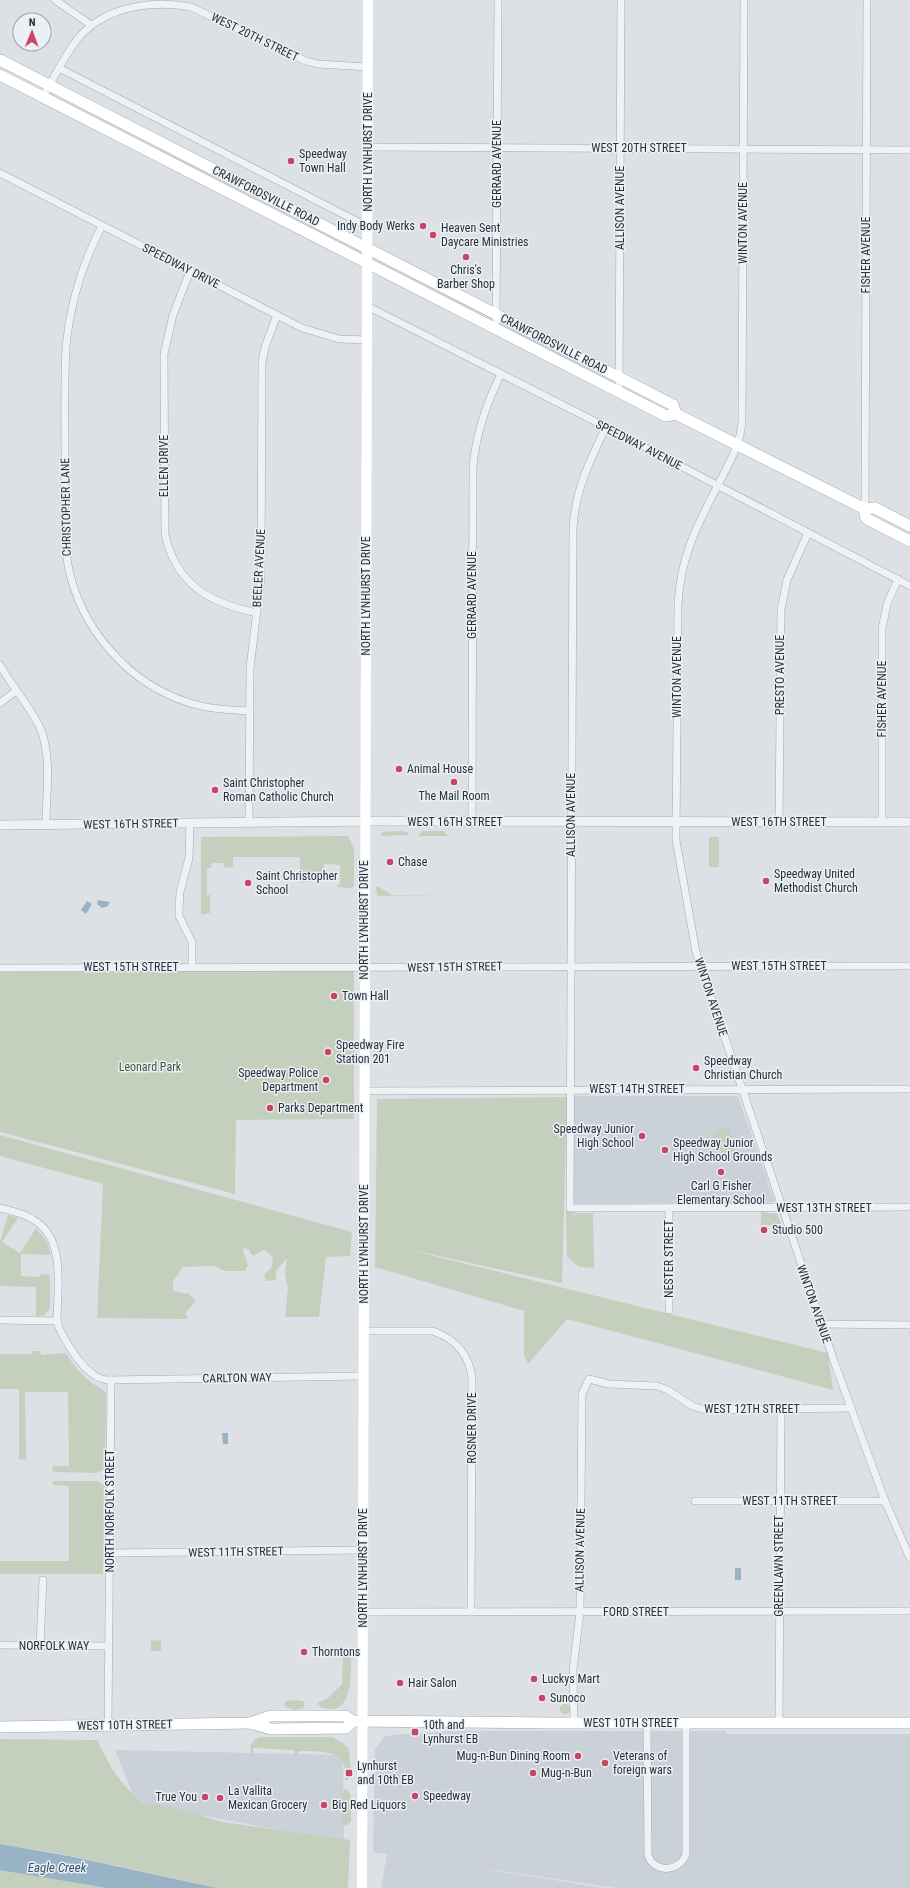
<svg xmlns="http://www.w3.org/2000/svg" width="910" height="1888" font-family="'Roboto Condensed',sans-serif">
  <rect width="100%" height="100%" fill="#dde1e6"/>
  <!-- built -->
  <g fill="#cbd1d8">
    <path d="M573 1096H738L775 1202 573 1204Z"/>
    <path d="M449 1731H726V1734H910V1888H616L446 1863 604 1888H381L387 1854 373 1852 375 1749 384 1737 392 1735Z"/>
    <path d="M115 1750 343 1755 344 1842 136 1803Z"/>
  </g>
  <!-- green -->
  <g fill="#c4cfbe">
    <path d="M401 831 407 832 409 835 380 836 383 832Z"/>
    <path d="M422 831H444L448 836H418Z"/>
    <path d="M348 836 354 849V886L352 888 336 887 340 884V865L324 864V874H314L313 881 300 883V857H233V867L224 868 223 863H212L211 868H207V895H210V913L201 915V837Z"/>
    <rect x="709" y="837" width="10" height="30"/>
    <path d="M376 887H379L392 895H445L377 896Z"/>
    <path d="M0 968H354V1119L236 1120 235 1194 0 1132Z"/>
    <path d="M567 1097 562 1283 402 1248 828 1353 833 1390 567 1319 528 1364 524 1355V1311L375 1267 377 1099Z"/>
    <path d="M728 1127 737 1149 724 1156 713 1134Z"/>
    <path d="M0 1135 352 1232 350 1256 326 1257 319 1317H285L288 1288 285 1274 287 1258 276 1271V1280L266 1281 264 1274 271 1269 273 1257 264 1250 253 1256 248 1249 242 1248 248 1265 245 1271H225L215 1266 183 1267 173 1281V1291L189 1294 196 1301 186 1312 188 1319 97 1318 103 1184 0 1156Z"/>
    <path d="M566 1211 576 1212 574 1216 578 1213H593L594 1268 579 1267 567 1257Z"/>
    <path d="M761 1212 777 1214 785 1233H773V1227L771 1225H761Z"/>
    <path d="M8 1215 18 1218 2 1242 20 1253 36 1228 47 1242 51 1255 21 1254V1276L40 1277V1274L50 1275V1308L45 1315 36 1316V1287L0 1286V1242Z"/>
    <path d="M33 1351H40L41 1355 66 1353C76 1371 89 1382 106 1392L105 1468 97 1473 54 1472 52 1469 53 1466H69L68 1392H25L26 1460 19 1459V1389H0V1354H32Z"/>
    <path d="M53 1481H97L105 1486 103 1574H0V1561H69V1486L53 1485Z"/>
    <path d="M161 1640V1651H151V1641Z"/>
    <path d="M346 1653 351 1655C351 1677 353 1717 322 1708L317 1703 327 1699 342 1684 343 1655Z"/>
    <path d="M294 1700 303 1701 305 1703 303 1708 295 1710 285 1707 284 1704 287 1701Z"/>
    <circle cx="565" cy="1709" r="5"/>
    <path d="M260 1737H332L343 1743 349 1749 351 1772H347L348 1780H345C345 1775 345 1769 344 1764 339 1749 310 1752 298 1751L297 1756H295L294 1750 253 1748V1754L251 1753C249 1744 253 1740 260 1737Z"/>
    <path d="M0 1739 97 1740 112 1769 124 1785 142 1803 173 1807 223 1822 350 1840 348 1888H218L67 1855 0 1844Z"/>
    <path d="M347 1789 351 1795V1822L345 1826 342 1824 343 1794 344 1790Z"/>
    <path d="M0 1870 12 1871 107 1888H0Z"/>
  </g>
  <!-- water -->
  <g fill="#98b3c5">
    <path d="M98 900 110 902 108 906 102 908 97 904Z"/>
    <path d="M87 901 92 904 86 914 81 910Z"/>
    <path d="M222 1433H228V1444H223Z"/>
    <rect x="735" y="1568" width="6" height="12"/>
    <path d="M0 1844 69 1856 217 1888H107L0 1870Z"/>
  </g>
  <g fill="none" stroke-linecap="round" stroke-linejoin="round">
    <!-- minor casing -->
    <g stroke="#a3a9b0" stroke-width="8">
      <g id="minor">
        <path d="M55 0 91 25"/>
        <path d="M744 0 742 422C740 447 728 465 717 487 696 527 680 559 678 605L676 840 696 952 835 1364 885 1501 910 1558"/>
        <path d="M59 68 368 227"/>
        <path d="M43 97C55 76 65 54 80 36 107 6 153 0 191 7L306 61 318 64 368 67"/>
        <path d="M368 147 910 150"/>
        <path d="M0 173 302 328 339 339 367 340"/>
        <path d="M102 226C82 264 70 304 66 347 64 385 65 424 65 462 65 496 62 531 68 565 80 628 128 684 190 703 209 709 229 710 250 711"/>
        <path d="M190 271 173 315 164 354 165 534C176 585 210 603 257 613"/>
        <path d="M367 306 606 427 910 586"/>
        <path d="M496 329 498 0"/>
        <path d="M619 392 621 0"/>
        <path d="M606 427C590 460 575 491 573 528L570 1208 910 1207"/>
        <path d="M865 509 867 0"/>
        <path d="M0 665C12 687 31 707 41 730 52 759 46 794 46 824"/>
        <path d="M0 703 16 691"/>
        <path d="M249 822 250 668 261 577 262 363 265 347 277 315"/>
        <path d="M472 822 473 467C476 433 486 404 501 374"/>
        <path d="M779 822 781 610 787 580 808 533"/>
        <path d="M882 822V629L887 604 898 579"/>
        <path d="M190 823 189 858 180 892 179 909V916L192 942V967"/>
        <path d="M0 968 910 966"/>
        <path d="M364 1091 910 1089"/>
        <path d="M0 1208C10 1211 23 1213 32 1219 67 1237 57 1289 57 1321L59 1328C68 1346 87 1379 108 1380L363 1376"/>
        <path d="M669 1208V1310"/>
        <path d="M0 1320 57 1321"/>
        <path d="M821 1324 910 1325"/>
        <path d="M364 1331H433C455 1339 470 1355 472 1379L471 1612"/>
        <path d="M695 1501H885"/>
        <path d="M110 1553 363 1550"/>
        <path d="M362 1612 910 1611"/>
        <path d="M0 1645 108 1646"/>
        <path d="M40 1645 43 1580"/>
        <path d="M574 1723 573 1670 580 1612 582 1394 589 1379 609 1384 657 1386 668 1390 692 1406 705 1410 850 1408"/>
        <path d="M647 1723 648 1855C654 1874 680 1872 686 1854V1723"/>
        <path d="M779 1723 781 1409"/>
        <path d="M108 1726 111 1380"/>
      </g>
    </g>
    <!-- tertiary casing -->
    <g stroke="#a3a9b0" stroke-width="10">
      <path id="tertiary" d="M0 825 381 821 910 822"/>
    </g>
    <!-- primary casing -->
    <g stroke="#9ca7b1" stroke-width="12">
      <g id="primary">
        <path d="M0 60 673 405 676 414"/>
        <path d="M0 75 666 416 676 414 865 509 875 508 910 526"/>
        <path d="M865 509V516L867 519 910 541"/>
        <path d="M250 1723 271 1729 346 1728 353 1721"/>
        <path d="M0 1727 250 1723 271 1716H345L353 1721 549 1723H910"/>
      </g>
    </g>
    <!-- minor -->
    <use href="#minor" stroke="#eff2f4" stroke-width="7"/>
    <!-- tertiary -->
    <use href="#tertiary" stroke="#eff2f4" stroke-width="9"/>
    <!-- secondary -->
    <path stroke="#fff" stroke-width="10" d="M362 1888 368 0"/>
    <!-- primary -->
    <use href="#primary" stroke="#fff" stroke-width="11"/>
  </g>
  <!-- markers -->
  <g fill="#c84567" stroke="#ecf0f4" stroke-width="1.5">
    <circle cx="291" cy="161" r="4"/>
    <circle cx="423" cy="226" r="4"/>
    <circle cx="433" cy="235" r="4"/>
    <circle cx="466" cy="257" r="4"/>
    <circle cx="399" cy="769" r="4"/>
    <circle cx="454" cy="782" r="4"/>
    <circle cx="215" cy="790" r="4"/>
    <circle cx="390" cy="862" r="4"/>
    <circle cx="766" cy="881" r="4"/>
    <circle cx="248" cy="883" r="4"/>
    <circle cx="334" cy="996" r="4"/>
    <circle cx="328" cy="1052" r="4"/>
    <circle cx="696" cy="1068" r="4"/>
    <circle cx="326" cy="1080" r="4"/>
    <circle cx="270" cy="1108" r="4"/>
    <circle cx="642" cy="1136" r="4"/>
    <circle cx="665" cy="1150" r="4"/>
    <circle cx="721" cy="1172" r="4"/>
    <circle cx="764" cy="1230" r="4"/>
    <circle cx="304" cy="1652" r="4"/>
    <circle cx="534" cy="1679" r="4"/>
    <circle cx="400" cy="1683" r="4"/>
    <circle cx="542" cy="1698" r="4"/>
    <rect x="411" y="1728" width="8" height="8" rx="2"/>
    <circle cx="578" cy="1756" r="4"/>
    <circle cx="605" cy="1763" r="4"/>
    <rect x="345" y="1769" width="8" height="8" rx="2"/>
    <circle cx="533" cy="1773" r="4"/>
    <circle cx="415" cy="1796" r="4"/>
    <circle cx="205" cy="1797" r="4"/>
    <circle cx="220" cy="1798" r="4"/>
    <circle cx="324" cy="1805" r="4"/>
  </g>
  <g text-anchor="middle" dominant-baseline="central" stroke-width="3" stroke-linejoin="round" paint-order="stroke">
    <!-- street labels -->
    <g font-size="12" fill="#27313c" stroke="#ecf0f4">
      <text transform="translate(255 37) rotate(26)">WEST 20TH STREET</text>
      <text x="639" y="148">WEST 20TH STREET</text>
      <text transform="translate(368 152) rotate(-90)">NORTH LYNHURST DRIVE</text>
      <text transform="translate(497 164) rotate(-90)">GERRARD AVENUE</text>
      <text transform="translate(266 196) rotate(27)">CRAWFORDSVILLE ROAD</text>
      <text transform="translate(620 208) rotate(-90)">ALLISON AVENUE</text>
      <text transform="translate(743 223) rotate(-90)">WINTON AVENUE</text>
      <text transform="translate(866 255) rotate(-90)">FISHER AVENUE</text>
      <text transform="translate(181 266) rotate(27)">SPEEDWAY DRIVE</text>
      <text transform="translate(554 344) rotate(27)">CRAWFORDSVILLE ROAD</text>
      <text transform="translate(639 445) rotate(27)">SPEEDWAY AVENUE</text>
      <text transform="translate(164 466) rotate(-90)">ELLEN DRIVE</text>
      <text transform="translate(66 507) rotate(-91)">CHRISTOPHER LANE</text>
      <text transform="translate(259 568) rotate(-87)">BEELER AVENUE</text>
      <text transform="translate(472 595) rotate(-90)">GERRARD AVENUE</text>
      <text transform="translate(366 596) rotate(-90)">NORTH LYNHURST DRIVE</text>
      <text transform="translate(780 675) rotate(-90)">PRESTO AVENUE</text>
      <text transform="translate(677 677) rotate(-90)">WINTON AVENUE</text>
      <text transform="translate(882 699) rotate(-90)">FISHER AVENUE</text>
      <text transform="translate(571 815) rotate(-90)">ALLISON AVENUE</text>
      <text x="455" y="822">WEST 16TH STREET</text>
      <text x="779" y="822">WEST 16TH STREET</text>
      <text transform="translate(131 824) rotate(-1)">WEST 16TH STREET</text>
      <text transform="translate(364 920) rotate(-90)">NORTH LYNHURST DRIVE</text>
      <text x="779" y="966">WEST 15TH STREET</text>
      <text x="131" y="967">WEST 15TH STREET</text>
      <text transform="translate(455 967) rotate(-1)">WEST 15TH STREET</text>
      <text transform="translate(711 997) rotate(72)">WINTON AVENUE</text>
      <text x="637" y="1089">WEST 14TH STREET</text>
      <text x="824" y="1208">WEST 13TH STREET</text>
      <text transform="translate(364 1244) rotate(-90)">NORTH LYNHURST DRIVE</text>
      <text transform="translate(669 1259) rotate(-90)">NESTER STREET</text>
      <text transform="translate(814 1304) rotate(71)">WINTON AVENUE</text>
      <text transform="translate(237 1378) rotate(-1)">CARLTON WAY</text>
      <text x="752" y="1409">WEST 12TH STREET</text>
      <text transform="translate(472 1428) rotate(-90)">ROSNER DRIVE</text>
      <text x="790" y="1501">WEST 11TH STREET</text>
      <text transform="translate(110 1511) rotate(-90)">NORTH NORFOLK STREET</text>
      <text transform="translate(580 1550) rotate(-89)">ALLISON AVENUE</text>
      <text transform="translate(236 1552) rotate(-1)">WEST 11TH STREET</text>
      <text transform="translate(779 1566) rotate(-90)">GREENLAWN STREET</text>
      <text transform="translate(363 1568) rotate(-90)">NORTH LYNHURST DRIVE</text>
      <text x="636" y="1612">FORD STREET</text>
      <text x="54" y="1646">NORFOLK WAY</text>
      <text x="631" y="1723">WEST 10TH STREET</text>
      <text transform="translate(125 1725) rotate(-1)">WEST 10TH STREET</text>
    </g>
    <!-- poi labels -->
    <g font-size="12" fill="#27313c" stroke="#ecf0f4" text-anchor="start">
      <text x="299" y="154">Speedway<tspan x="299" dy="14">Town Hall</tspan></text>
      <text x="415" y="226" text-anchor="end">Indy Body Werks</text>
      <text x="441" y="228">Heaven Sent<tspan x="441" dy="14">Daycare Ministries</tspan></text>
      <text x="466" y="270" text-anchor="middle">Chris's<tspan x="466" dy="14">Barber Shop</tspan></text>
      <text x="407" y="769">Animal House</text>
      <text x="223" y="783">Saint Christopher<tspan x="223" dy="14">Roman Catholic Church</tspan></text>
      <text x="454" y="796" text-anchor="middle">The Mail Room</text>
      <text x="398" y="862">Chase</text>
      <text x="774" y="874">Speedway United<tspan x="774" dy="14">Methodist Church</tspan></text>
      <text x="256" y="876">Saint Christopher<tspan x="256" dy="14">School</tspan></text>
      <text x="342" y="996">Town Hall</text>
      <text x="336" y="1045">Speedway Fire<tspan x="336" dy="14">Station 201</tspan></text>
      <text x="704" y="1061">Speedway<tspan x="704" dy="14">Christian Church</tspan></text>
      <text x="318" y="1073" text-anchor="end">Speedway Police<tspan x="318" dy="14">Department</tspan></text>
      <text x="278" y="1108">Parks Department</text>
      <text x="634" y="1129" text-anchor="end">Speedway Junior<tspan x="634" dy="14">High School</tspan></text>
      <text x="673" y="1143">Speedway Junior<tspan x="673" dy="14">High School Grounds</tspan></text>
      <text x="721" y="1186" text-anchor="middle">Carl G Fisher<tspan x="721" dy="14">Elementary School</tspan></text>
      <text x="772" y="1230">Studio 500</text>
      <text x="312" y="1652">Thorntons</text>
      <text x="542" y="1679">Luckys Mart</text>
      <text x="408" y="1683">Hair Salon</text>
      <text x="550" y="1698">Sunoco</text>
      <text x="423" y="1725">10th and<tspan x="423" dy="14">Lynhurst EB</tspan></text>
      <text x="570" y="1756" text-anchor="end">Mug-n-Bun Dining Room</text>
      <text x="613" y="1756">Veterans of<tspan x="613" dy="14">foreign wars</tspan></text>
      <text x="357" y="1766">Lynhurst<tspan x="357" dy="14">and 10th EB</tspan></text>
      <text x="541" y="1773">Mug-n-Bun</text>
      <text x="228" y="1791">La Vallita<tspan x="228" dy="14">Mexican Grocery</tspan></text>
      <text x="423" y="1796">Speedway</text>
      <text x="197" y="1797" text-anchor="end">True You</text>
      <text x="332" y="1805">Big Red Liquors</text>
    </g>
    <!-- park labels -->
    <g font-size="12" fill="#3f5735" stroke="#ecf0f4">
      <text x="150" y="1067">Leonard Park</text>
    </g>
    <!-- water labels -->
    <g font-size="13" font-style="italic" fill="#33546d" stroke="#ecf0f4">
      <text x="57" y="1867">Eagle Creek</text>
    </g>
  </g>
  <!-- north arrow -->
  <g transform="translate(32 32) rotate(1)"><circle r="19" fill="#ecf0f4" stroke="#9da4aa"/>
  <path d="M0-3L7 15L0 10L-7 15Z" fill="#c84567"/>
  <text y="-6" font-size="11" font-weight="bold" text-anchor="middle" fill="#27313c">N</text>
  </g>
</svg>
